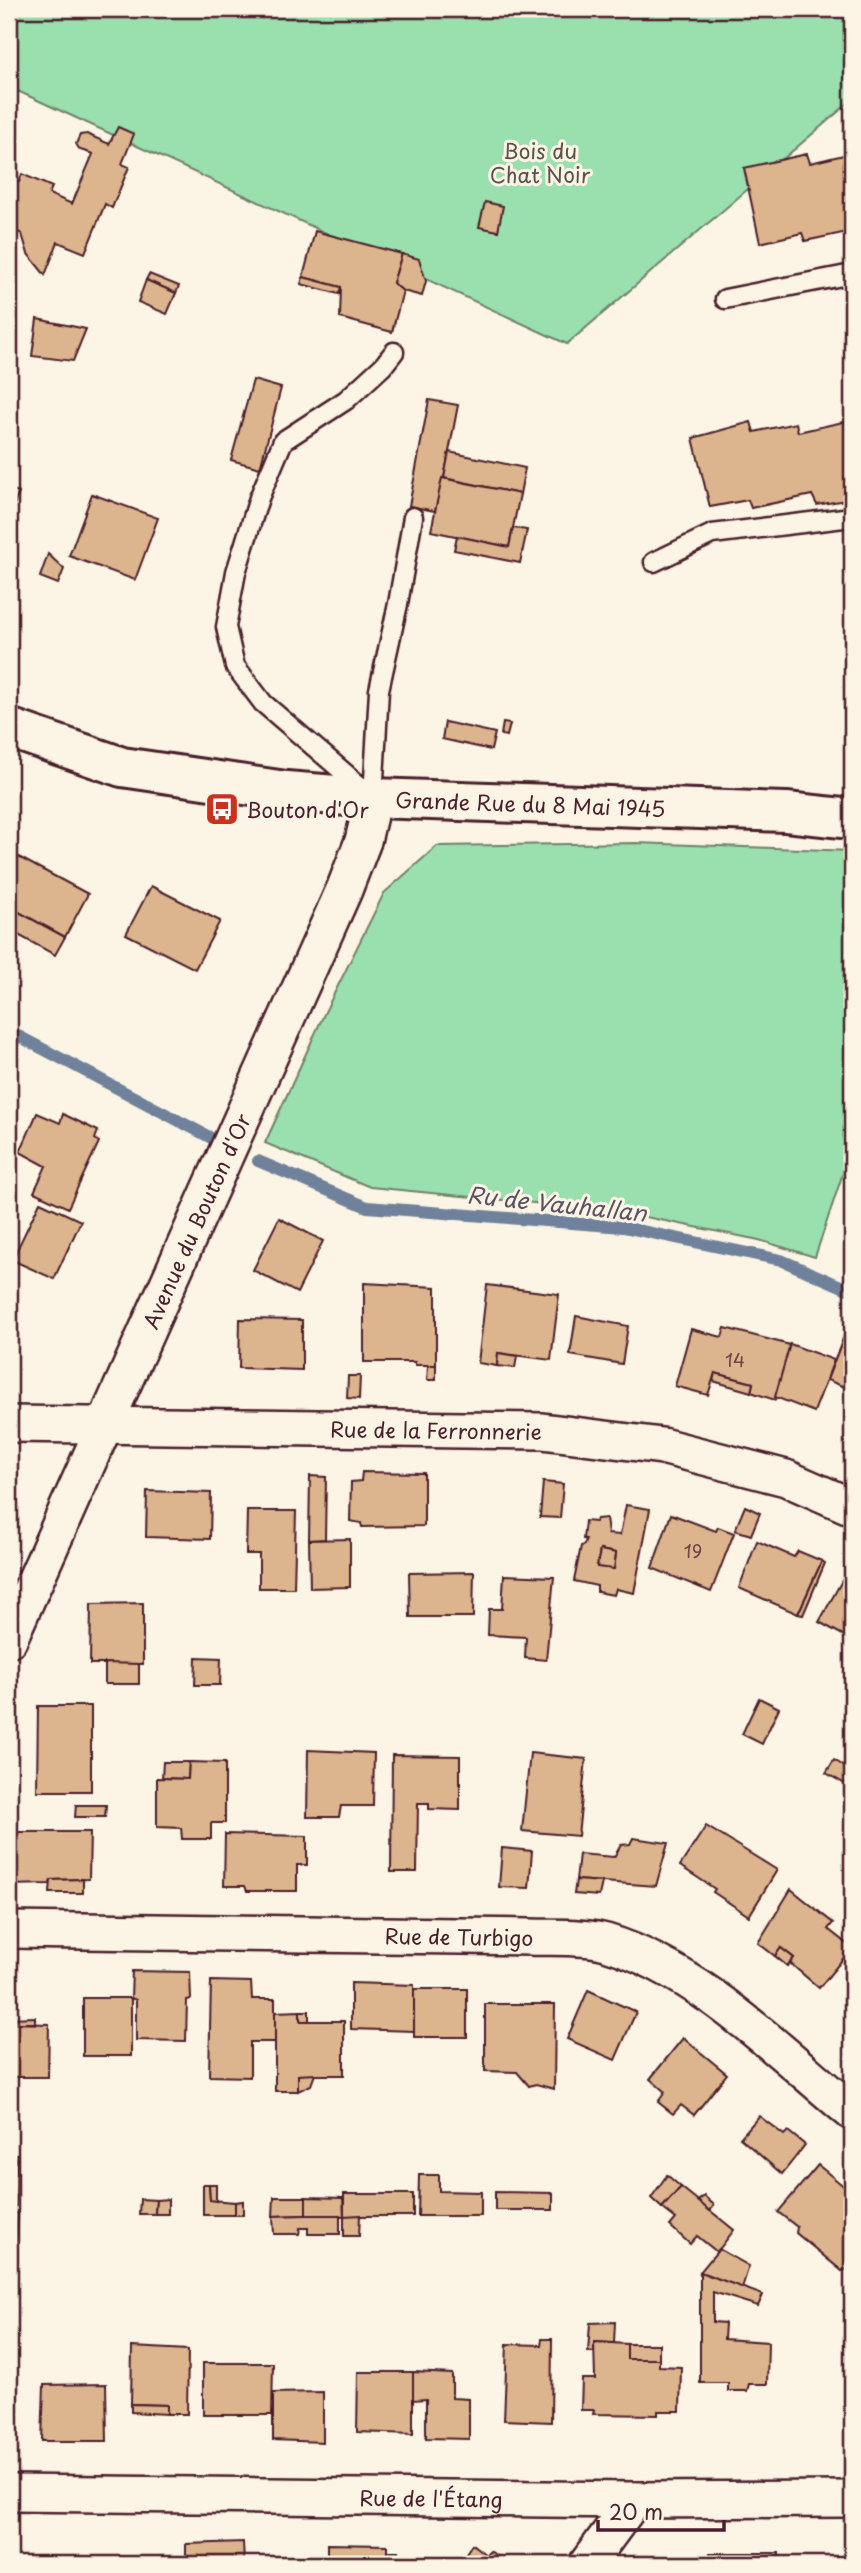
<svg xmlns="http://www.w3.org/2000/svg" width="861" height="2573" font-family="'Playpen Sans',sans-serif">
  <rect width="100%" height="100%" fill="#fcf5e5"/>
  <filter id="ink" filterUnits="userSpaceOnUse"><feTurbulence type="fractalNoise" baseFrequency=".0143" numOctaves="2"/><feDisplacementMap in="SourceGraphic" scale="14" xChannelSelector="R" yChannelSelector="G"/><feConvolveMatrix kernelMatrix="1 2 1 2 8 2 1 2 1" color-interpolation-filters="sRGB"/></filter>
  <g filter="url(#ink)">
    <!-- green -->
    <g fill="#99e0ae" stroke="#72806c" stroke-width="2">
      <path d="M9 9H852V100L567 344 9 87Z"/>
      <path d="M637 843 852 851V1159L848 1158 815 1257 759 1240 616 1211 370 1187 265 1143 325 1012 384 893 437 846Z"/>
    </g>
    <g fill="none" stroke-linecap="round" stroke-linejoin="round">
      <!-- stream -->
      <g stroke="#6f819b" stroke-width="12">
        <path d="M9 1031 217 1141"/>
        <path d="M258 1161 367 1207 623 1227 781 1260 852 1291"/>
      </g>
    </g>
    <!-- building -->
    <g fill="#dcb48d" stroke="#4a1f2b" stroke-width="2" fill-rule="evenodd">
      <path d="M118 127 134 134 122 164 129 167 112 208 105 204 85 253 58 242 45 275 28 254 22 234 9 228V178L19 182 22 174 52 187 49 194 72 204 93 154 80 150 76 144 80 135 87 134 109 144Z"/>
      <path d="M852 153V231L805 241 802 233 760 243 744 168 807 154 810 163Z"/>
      <path d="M485 202 503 206 498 231 479 227Z"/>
      <path d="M315 231 402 254 393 283 403 291 392 332 340 318 341 287 303 277Z"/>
      <path d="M402 254 419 259 426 281 422 296 403 291 393 283Z"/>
      <path d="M149 274 179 286 176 293 146 280Z"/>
      <path d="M303 277 341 287 339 294 301 284Z"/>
      <path d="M146 280 176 293 167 314 138 302Z"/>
      <path d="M37 319 86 329 73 361 32 356Z"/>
      <path d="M253 380 281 388 260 468 231 460Z"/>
      <path d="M429 400 458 405 444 478 435 511 409 506Z"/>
      <path d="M852 420V499L817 505 812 495 751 508 748 500 710 507 693 438 751 422 754 432 796 423 798 432Z"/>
      <path d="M449 452 525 468 520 494 444 478Z"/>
      <path d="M442 478 520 494 509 547 431 531Z"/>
      <path d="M9 487 19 493 9 517Z"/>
      <path d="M92 494 158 518 135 580 69 556Z"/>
      <path d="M513 528 527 530 520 563 454 550 457 536 509 547Z"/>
      <path d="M48 554 64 569 58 584 40 577Z"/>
      <path d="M445 722 495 733 491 750 442 739Z"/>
      <path d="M503 723 510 724 507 736 501 735Z"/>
      <path d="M11 853 88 894 65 937 17 911 9 927V858Z"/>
      <path d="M151 886 220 921 195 969 126 934Z"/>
      <path d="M17 911 65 937 55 955 9 930Z"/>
      <path d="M37 1113 60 1123 63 1114 98 1131 95 1139 99 1142 68 1208 34 1192 46 1166 20 1152Z"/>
      <path d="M40 1202 81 1221 54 1279 12 1260Z"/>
      <path d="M279 1218 323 1241 297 1293 253 1270Z"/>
      <path d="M364 1283 436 1287V1365H415V1362H364Z"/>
      <path d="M487 1285 559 1294 551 1360 498 1353 497 1366 478 1363Z"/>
      <path d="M576 1316 628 1326 622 1364 570 1355Z"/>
      <path d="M240 1319 302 1320V1370L239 1368Z"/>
      <path d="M725 1328 790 1345 775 1400 751 1392 753 1383 715 1373 708 1395 675 1386 691 1329 722 1337Z"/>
      <path d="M844 1336 852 1339V1390L827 1380Z"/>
      <path d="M790 1344 834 1360 814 1412 775 1397Z"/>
      <path d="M498 1353 517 1356 515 1368 497 1366Z"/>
      <path d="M428 1365H436V1380H427Z"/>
      <path d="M715 1373 753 1383 751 1392 713 1381Z"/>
      <path d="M348 1376H360L359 1399 347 1398Z"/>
      <path d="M362 1472 424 1473V1526L362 1527 361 1523 350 1521 351 1482 361 1481Z"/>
      <path d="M310 1476 326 1477 325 1539 309 1540Z"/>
      <path d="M543 1482 563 1484 560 1518 540 1517Z"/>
      <path d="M147 1491 211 1493 210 1539 146 1537Z"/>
      <path d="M626 1505 650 1509 634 1593 616 1589 614 1595 597 1592V1586L574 1581 581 1546 584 1545 586 1539H583L585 1521 595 1522 597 1519 606 1518 608 1534 620 1535ZM600 1550 616 1553 614 1569 597 1567Z"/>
      <path d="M745 1506 760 1513 751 1535 735 1530Z"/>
      <path d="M247 1511H296L294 1588H259V1554H246Z"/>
      <path d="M671 1514 716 1531 718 1527 734 1533 711 1592 652 1568Z"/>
      <path d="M350 1539V1587L310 1588 309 1540Z"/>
      <path d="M757 1541 794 1557 798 1551 822 1561 798 1614 739 1588Z"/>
      <path d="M600 1550 616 1553 614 1569 597 1567Z"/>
      <path d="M822 1561 825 1563 803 1615 798 1614Z"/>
      <path d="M850 1566 852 1567V1579L845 1575Z"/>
      <path d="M474 1572 473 1617H410L409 1573Z"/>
      <path d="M504 1575 554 1577 546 1660 525 1658 526 1637 488 1635 489 1609H502Z"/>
      <path d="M845 1575 852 1579V1640L819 1622Z"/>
      <path d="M143 1603V1664H90L91 1604Z"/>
      <path d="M196 1657 221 1658 220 1685H195Z"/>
      <path d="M105 1663 139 1664V1684H105Z"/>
      <path d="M759 1698 779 1708 762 1744 742 1734Z"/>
      <path d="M38 1706H91V1791H37Z"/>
      <path d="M308 1750 374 1753 373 1806H341L339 1817H307Z"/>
      <path d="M530 1753 586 1759 578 1836 522 1831Z"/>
      <path d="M392 1755 460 1756V1810L429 1809V1803H418L417 1872H391Z"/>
      <path d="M834 1760 852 1771V1788L826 1773Z"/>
      <path d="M163 1762H189L188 1779 162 1778Z"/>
      <path d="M189 1762 225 1763V1823H211V1839H182L181 1828 157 1827V1778L188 1779Z"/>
      <path d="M76 1805H106L105 1817H75Z"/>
      <path d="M706 1826 777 1870 749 1916 713 1892 715 1889 680 1866Z"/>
      <path d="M9 1832H90L89 1879 51 1880 50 1884 9 1885Z"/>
      <path d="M225 1834 307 1836V1865H297V1891H247L245 1886H224Z"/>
      <path d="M633 1838 668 1843 656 1886 576 1880 579 1854 614 1857 621 1845 630 1844Z"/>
      <path d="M502 1848 532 1851 529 1888 499 1887Z"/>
      <path d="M83 1879V1893H50L51 1880Z"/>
      <path d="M576 1880 602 1882 599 1896 574 1894Z"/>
      <path d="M791 1889 833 1923 828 1929 852 1948 819 1988 790 1963 794 1958 781 1948 775 1956 758 1943Z"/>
      <path d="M781 1948 794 1958 787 1966 775 1956Z"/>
      <path d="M132 1971 190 1972 191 1999 187 2000 186 2041 136 2040V2000L131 1998Z"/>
      <path d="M211 1981 251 1982 252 1999H275V2042H250V2077L209 2076Z"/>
      <path d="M351 1983 414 1985V2031L351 2029Z"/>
      <rect x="414" y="1989" width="53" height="48"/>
      <path d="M588 1990 636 2012 615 2060 567 2039Z"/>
      <rect x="83" y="1998" width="48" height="58"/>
      <path d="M485 2004H555L554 2089 536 2084 529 2086 517 2072 485 2071Z"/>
      <path d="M300 2011V2021H344V2075H298V2091H275V2012Z"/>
      <rect x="300" y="2011" width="9" height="10"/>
      <path d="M35 2017V2023H9V2018Z"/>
      <path d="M9 2023 49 2024 48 2077H9Z"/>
      <path d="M683 2038 727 2074 694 2115 681 2105 673 2114 658 2102 665 2092 650 2079Z"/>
      <path d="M315 2074 311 2085 298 2091V2075Z"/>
      <path d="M759 2116 784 2135 788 2131 805 2145 782 2174 740 2138Z"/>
      <path d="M9 2154H17L16 2206H9Z"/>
      <path d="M818 2165 846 2188 844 2193 852 2200V2273L847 2269 842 2271 796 2233 797 2227 778 2212Z"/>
      <path d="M419 2175H439V2191L481 2192V2216H418Z"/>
      <path d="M667 2175 681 2187 662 2208 651 2198Z"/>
      <path d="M203 2184H209L210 2200 235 2202V2215H203Z"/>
      <path d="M209 2184H216V2201L210 2200Z"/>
      <path d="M681 2187 734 2230 717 2252 697 2236 690 2244 670 2226 676 2219 662 2208Z"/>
      <path d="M495 2192 553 2193V2210H495Z"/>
      <rect x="344" y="2194" width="69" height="22"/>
      <path d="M704 2196 714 2205 710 2211 698 2201Z"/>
      <path d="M274 2197H306V2215L273 2216Z"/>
      <path d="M306 2197 343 2198 344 2216 306 2215Z"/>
      <path d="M140 2199 156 2200 155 2214H139Z"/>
      <path d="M168 2199V2214H155L156 2200Z"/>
      <path d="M243 2201V2215H235V2202Z"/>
      <path d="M9 2213H18L16 2243H9Z"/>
      <path d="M304 2215H340V2234H308V2228H300L299 2234H274L273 2216Z"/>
      <path d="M360 2215 359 2236H344V2216Z"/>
      <path d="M719 2249 749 2266 742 2288 700 2272Z"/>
      <path d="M700 2272 763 2295 758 2306 713 2292V2322L725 2323 724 2339 768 2342 767 2384H749L747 2391H728V2383H700Z"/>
      <path d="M852 2302V2320L843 2311Z"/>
      <path d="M615 2322 614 2343 594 2342V2352H588L590 2323Z"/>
      <path d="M542 2339H552L551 2422 504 2420 507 2344 541 2345Z"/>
      <path d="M594 2342 627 2344V2359H659V2366L681 2367 680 2411H658V2415L593 2414 594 2410H581L582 2379H595Z"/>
      <rect x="627" y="2344" width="32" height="15"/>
      <path d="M132 2347 188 2350 187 2414H167V2405L131 2404Z"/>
      <path d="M203 2363H273L272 2415H203Z"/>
      <path d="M358 2372H413V2434L357 2432Z"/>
      <path d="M413 2372 452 2374V2398L469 2399V2439L426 2438V2399L413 2400Z"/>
      <path d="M106 2384 107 2441H42L44 2385Z"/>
      <path d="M323 2392V2442L273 2440V2393Z"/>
      <rect x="850" y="2398" width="2" height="47"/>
      <path d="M131 2404 167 2405V2414L131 2412Z"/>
      <path d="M243 2542 244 2564H186V2544Z"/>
      <path d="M327 2544 387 2545V2564H327Z"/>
      <path d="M472 2544 486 2555 490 2551 508 2564H459Z"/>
      <rect x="387" y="2551" width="11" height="13"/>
      <rect x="710" y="2553" width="69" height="11"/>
    </g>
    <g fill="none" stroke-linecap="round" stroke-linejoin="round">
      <!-- lane casing -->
      <g stroke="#4a1f2b" stroke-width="23">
        <g id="lane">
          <path d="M725 299 852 274"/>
          <path d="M654 562 712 534 852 517"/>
          <path d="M368 793 263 703 235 666 226 627 236 572 259 498 283 441 346 400 383 366 394 352"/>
          <path d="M373 798 379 690 398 604 413 517"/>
        </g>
      </g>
      <!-- street casing -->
      <g stroke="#4a1f2b" stroke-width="40">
        <g id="street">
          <path id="s1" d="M9 1424 542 1431 662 1446 786 1478 852 1507"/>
          <path id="s2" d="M9 1639 344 890 363 841 373 798"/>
          <path id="s3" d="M9 1930 530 1937C551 1938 587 1936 606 1942 699 1970 778 2051 852 2112"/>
          <path id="s4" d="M9 2493 634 2500 852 2499"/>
          <path d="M587 2564 634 2500"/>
        </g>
      </g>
      <!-- secondary casing -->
      <g stroke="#4a1f2b" stroke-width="44">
        <g id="secondary">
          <path id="s5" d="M9 728 122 767 286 791 373 798 786 812 852 819"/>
        </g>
      </g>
      <!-- lane -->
      <use href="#lane" stroke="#fcf5e5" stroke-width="18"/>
      <!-- street -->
      <use href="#street" stroke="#fcf5e5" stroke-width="35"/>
      <!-- secondary -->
      <use href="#secondary" stroke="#fcf5e5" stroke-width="38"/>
    </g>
  </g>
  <!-- icons -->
  <defs>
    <g id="bus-square" transform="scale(1.75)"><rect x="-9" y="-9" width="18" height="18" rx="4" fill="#c8321e" stroke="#fcf5e5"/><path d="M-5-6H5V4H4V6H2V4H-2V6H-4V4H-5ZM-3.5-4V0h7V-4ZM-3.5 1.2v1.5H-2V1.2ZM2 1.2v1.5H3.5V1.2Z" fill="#fff"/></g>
  </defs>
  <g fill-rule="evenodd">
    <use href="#bus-square" x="222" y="809"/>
  </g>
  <g text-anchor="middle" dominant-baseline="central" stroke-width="6" stroke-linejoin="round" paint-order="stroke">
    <!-- number labels -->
    <g font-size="18" fill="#6e4444">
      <text x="735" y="1359">14</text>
      <text x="693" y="1550">19</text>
    </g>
    <!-- park labels -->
    <g font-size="21" fill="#5e4f4c" stroke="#fcf5e5">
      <text x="540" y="150">Bois du<tspan x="540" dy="24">Chat Noir</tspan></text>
    </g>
    <!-- street labels -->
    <g font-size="21" fill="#4a1f2b" stroke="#fcf5e5">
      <text stroke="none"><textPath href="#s5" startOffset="530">Grande Rue du 8 Mai 1945</textPath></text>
      <text stroke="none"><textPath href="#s2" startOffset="458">Avenue du Bouton d'Or</textPath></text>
      <text stroke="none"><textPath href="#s1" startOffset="427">Rue de la Ferronnerie</textPath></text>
      <text stroke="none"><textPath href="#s3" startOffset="450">Rue de Turbigo</textPath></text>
      <text stroke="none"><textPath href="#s4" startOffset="422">Rue de l'Étang</textPath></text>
    </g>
    <!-- poi labels -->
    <g font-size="21" fill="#4a1f2b" stroke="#fcf5e5" text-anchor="start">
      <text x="246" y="809">Bouton d'Or</text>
    </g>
    <!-- water labels -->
    <g font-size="23" font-style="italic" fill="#5c5063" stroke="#fcf5e5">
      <text transform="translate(557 1203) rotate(6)">Ru de Vauhallan</text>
    </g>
  </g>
  <!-- margin -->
  <rect width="861" height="2573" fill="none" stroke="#fcf5e5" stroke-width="35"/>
  <rect x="18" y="18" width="826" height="2538" fill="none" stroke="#4a1f2b" stroke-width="2.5" filter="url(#ink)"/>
  <!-- scale -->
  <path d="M598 2520v10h126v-10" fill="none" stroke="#4a1f2b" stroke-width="3.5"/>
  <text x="609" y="2520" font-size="21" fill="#4a1f2b" stroke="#fcf5e5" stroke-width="5" paint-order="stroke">20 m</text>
</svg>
